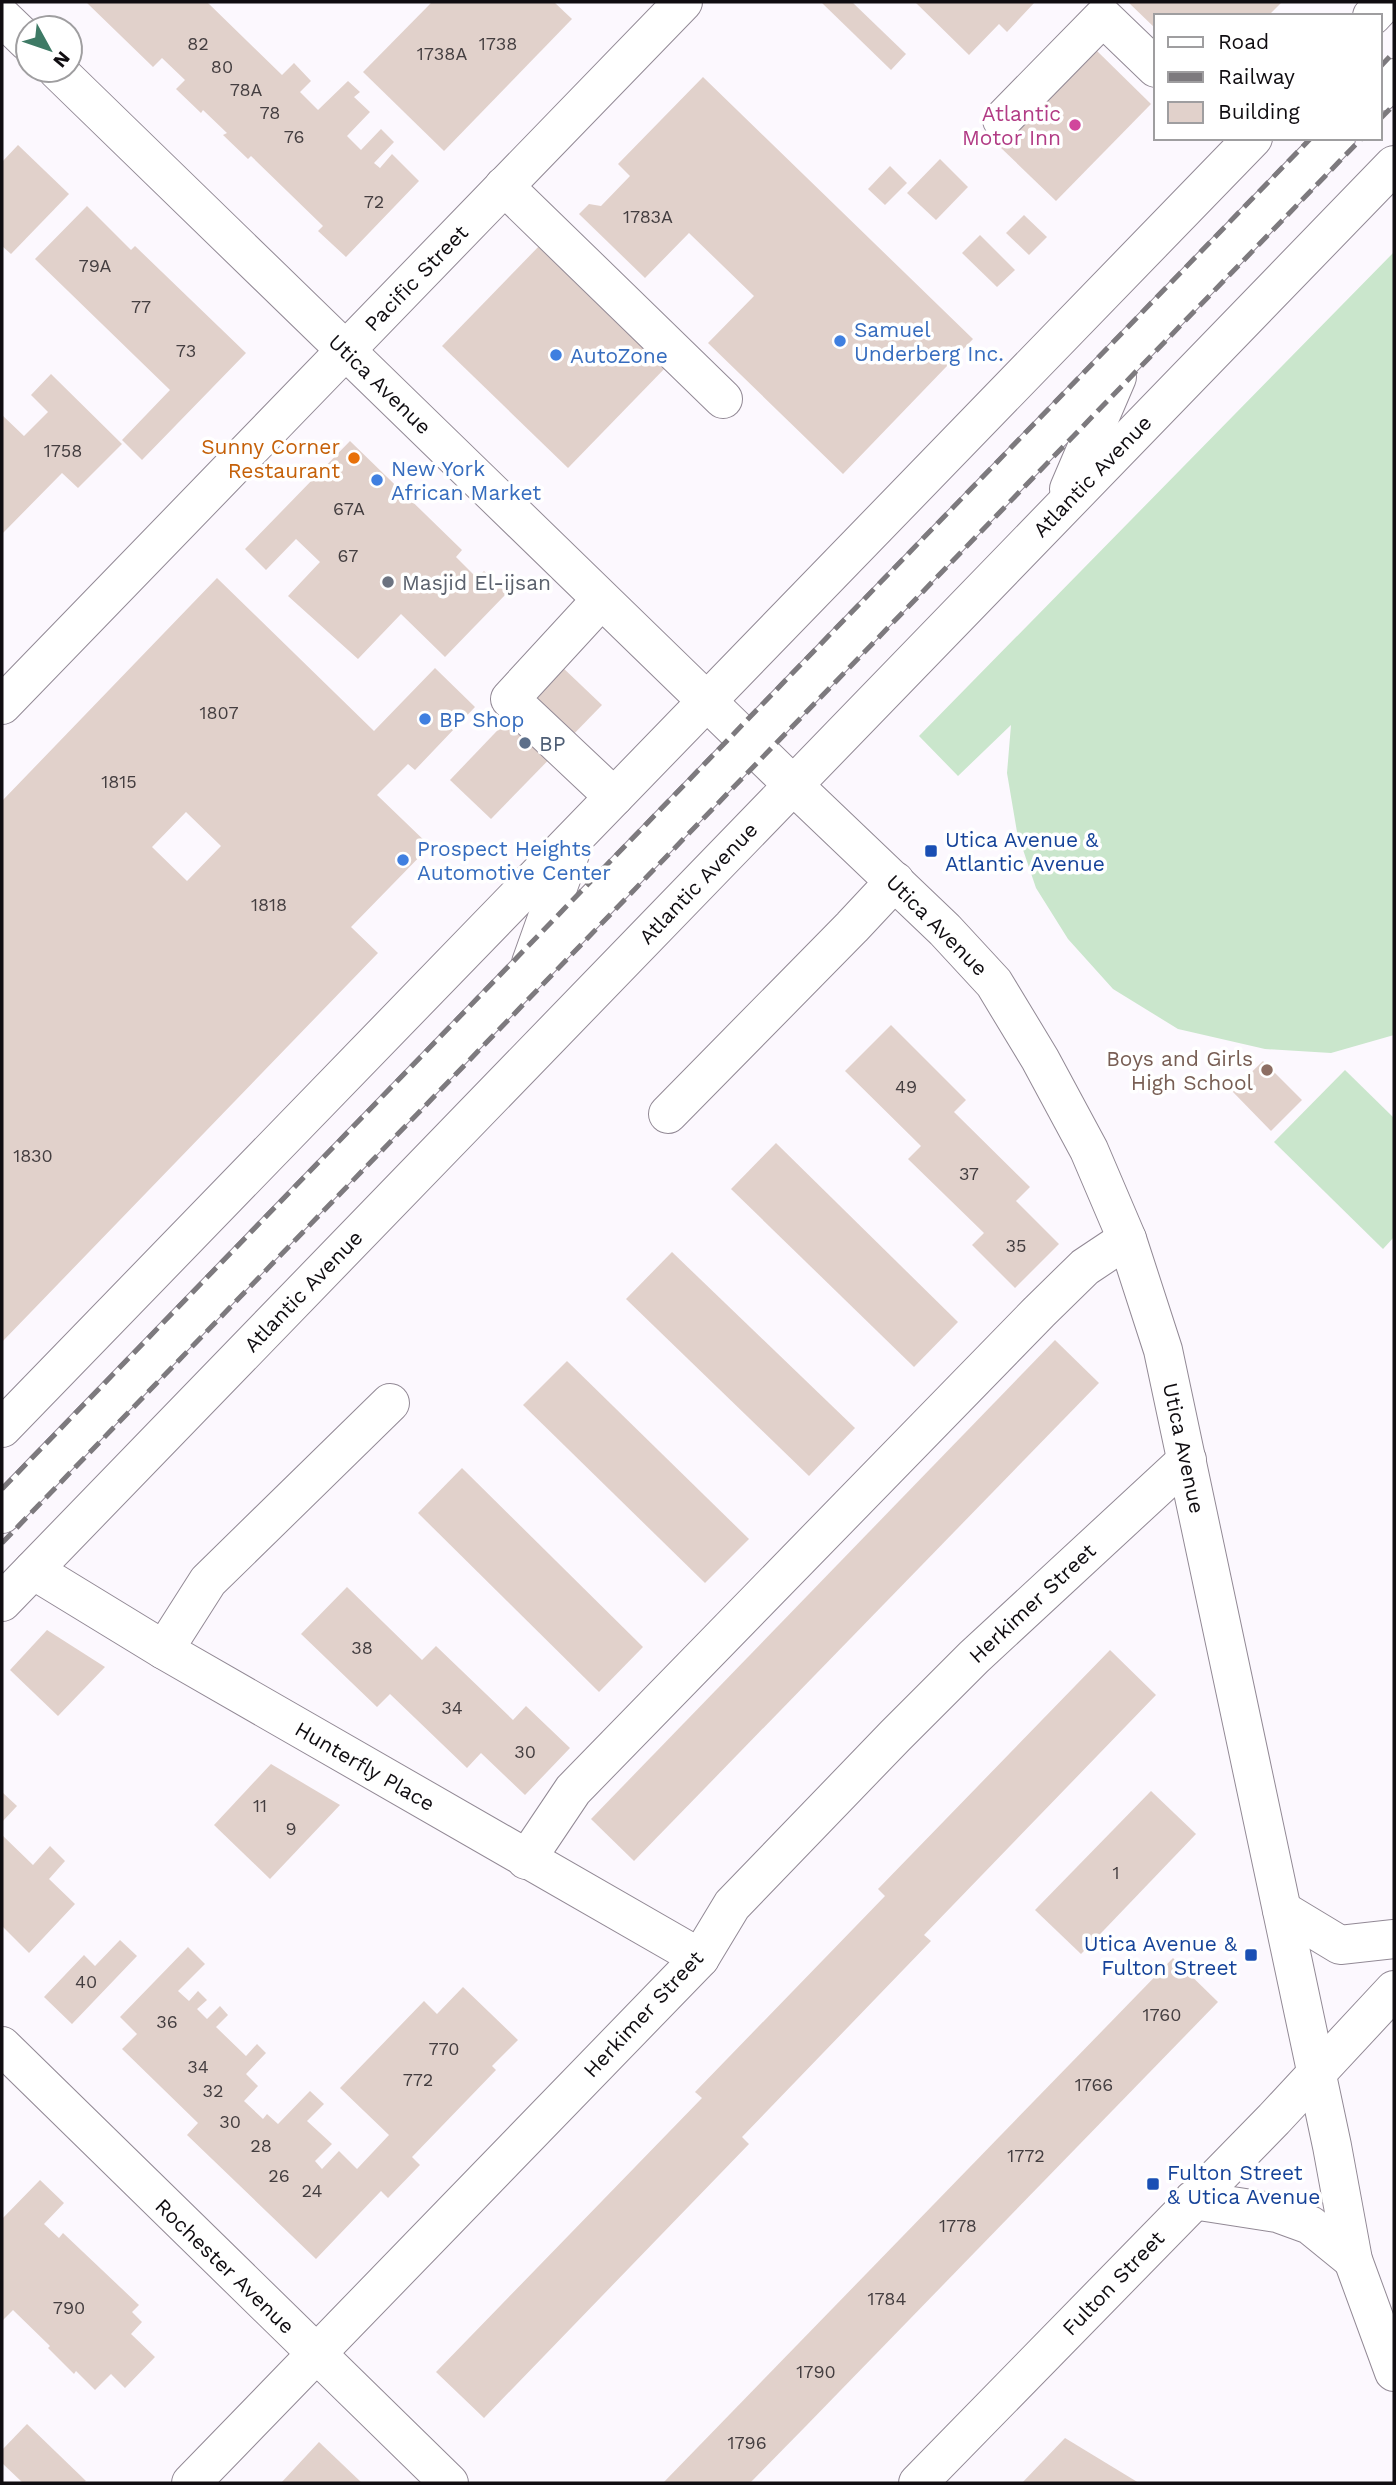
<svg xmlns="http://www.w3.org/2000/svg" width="1396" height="2485" font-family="'Work Sans',sans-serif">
  <rect width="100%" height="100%" fill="#fcf8fe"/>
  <!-- pitch -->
  <g fill="#cae6cc">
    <path d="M1394 252V1035L1331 1053 1265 1049 1178 1029 1113 989 1068 939 1036 888 1017 832 1007 773 1011 725 958 776 919 736Z"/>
    <path d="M1345 1070 1394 1118V1237L1383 1249 1274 1142Z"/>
  </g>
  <!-- building -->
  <g fill="#e1d1cb" fill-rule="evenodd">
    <path d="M86 2H207L282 75 294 63 311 81 300 92 318 110 348 81 360 92 354 97 370 112 347 136 361 150 381 129 394 142 374 163 380 168 392 154 419 181 346 257 318 231 323 226 251 156 248 159 223 135 227 133 203 110 201 113 176 89 185 80 162 58 153 67Z"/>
    <path d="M432 2H554L572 19 444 151 363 72Z"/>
    <path d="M821 2H852L906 54 891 70Z"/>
    <path d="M915 2H1035L1007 32 999 24 969 55Z"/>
    <path d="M1128 2H1282L1268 16H1156V29Z"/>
    <path d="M1094 48 1151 104 1056 201 999 146Z"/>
    <path d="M703 77 973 339 843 474 708 343 754 296 689 233 645 278 579 214 589 204 601 206 630 176 618 164Z"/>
    <path d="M18 145 69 194 11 254 2 246V162Z"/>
    <path d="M940 159 968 187 936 220 907 193Z"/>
    <path d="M890 166 907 183 885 205 868 189Z"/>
    <path d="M87 206 131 250 135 246 246 353 142 460 122 440 170 390 35 259Z"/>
    <path d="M1024 215 1047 237 1029 255 1006 233Z"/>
    <path d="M980 235 1015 270 997 287 962 253Z"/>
    <path d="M543 242 669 364 568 468 442 346Z"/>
    <path d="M51 374 122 444 78 488 62 473 2 534V415L24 436 48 412 31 395Z"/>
    <path d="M350 441 462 550 456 557 477 578 484 571 507 593 445 657 401 614 358 659 288 596 320 562 296 539 266 570 245 549Z"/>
    <path d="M217 578 374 731 435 668 475 707 415 770 408 764 377 795 430 846 351 927 378 953 2 1342V801ZM186 812 221 846 187 881 152 847Z"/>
    <path d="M560 665 602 705 491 819 450 780Z"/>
    <path d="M891 1025 966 1100 954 1112 1030 1187 1016 1201 1059 1244 1015 1288 972 1245 984 1233 908 1159 921 1146 845 1071Z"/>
    <path d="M1263 1061 1302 1100 1271 1131 1232 1091Z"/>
    <path d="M776 1143 958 1322 914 1367 731 1189Z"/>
    <path d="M672 1252 855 1428 809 1476 626 1299Z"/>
    <path d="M1055 1340 1099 1383 634 1861 591 1819Z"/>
    <path d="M567 1361 749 1539 705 1583 523 1405Z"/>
    <path d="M462 1468 643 1647 599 1692 418 1513Z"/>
    <path d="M347 1587 422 1660 436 1646 513 1720 526 1706 570 1748 525 1795 481 1753 467 1768 390 1694 377 1707 301 1634Z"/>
    <path d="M47 1630 105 1667 58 1716 10 1670Z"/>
    <path d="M1110 1650 1156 1695 924 1935 931 1941 742 2137 749 2144 484 2418 436 2372 702 2098 695 2092 885 1896 878 1889Z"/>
    <path d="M271 1764 340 1805 270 1879 214 1825Z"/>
    <path d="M1151 1791 1196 1834 1081 1954 1035 1910Z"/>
    <path d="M2 1792 17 1806 2 1822Z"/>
    <path d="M2 1835 33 1865 50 1846 65 1861 49 1879 75 1904 29 1953 2 1926Z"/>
    <path d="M120 1940 137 1956 72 2024 44 1997 84 1955 95 1966Z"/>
    <path d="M188 1947 205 1964 178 1991 189 2001 198 1991 207 2000 197 2009 207 2019 220 2006 228 2015 216 2027 246 2056 257 2044 266 2053 246 2074 258 2086 244 2101 263 2119 267 2114 278 2124 310 2091 324 2104 307 2121 332 2144 315 2161 322 2169 339 2151 357 2169 389 2135 340 2088 424 2001 437 2014 463 1987 518 2040 492 2066 496 2070 412 2157 420 2165 388 2198 381 2191 316 2259 187 2135 198 2123 122 2049 137 2034 120 2017Z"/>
    <path d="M1173 1958 1218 2002 805 2427 750 2483H663Z"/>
    <path d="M40 2180 64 2203 44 2224 59 2238 63 2233 139 2305 132 2312 142 2322 131 2334 155 2357 125 2388 111 2374 95 2390 76 2371 74 2374 48 2348 50 2346 13 2310 2 2321V2219Z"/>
    <path d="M27 2424 86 2481 83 2483H23L2 2463V2450Z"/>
    <path d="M1065 2438 1139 2483H1022Z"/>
    <path d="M319 2442 362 2483H281Z"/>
  </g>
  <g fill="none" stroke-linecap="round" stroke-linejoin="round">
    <!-- minor casing -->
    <g stroke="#928995" stroke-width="40">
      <g id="minor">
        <path d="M1002 120 1103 17 1156 68"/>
        <path d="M504 186 723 399"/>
        <path d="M601 600 510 699 614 797"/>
        <path d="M2 705 683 2"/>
        <path d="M792 784 945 930 994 983 1040 1059 1089 1150 1127 1239 1163 1350 1332 2146 1353 2260 1394 2372"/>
        <path d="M668 1114 852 927 895 881"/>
        <path d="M33 1570 164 1650 700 1958"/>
        <path d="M164 1650 208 1581 390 1403"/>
        <path d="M526 1860 573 1790 1039 1312 1085 1267 1127 1239"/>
        <path d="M2 2046 449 2483"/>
        <path d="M191 2483 700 1958 732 1905 895 1736 974 1657 1187 1460"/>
      </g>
    </g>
    <!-- major casing -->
    <g stroke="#928995" stroke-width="40">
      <g id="major">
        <path d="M1372 16 1385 2"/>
        <path d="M2 17 28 42"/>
        <path d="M57 70 792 784"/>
        <path d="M1380 92 1394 78"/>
        <path d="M1069 489 1117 377"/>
        <path d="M531 963 572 848"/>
        <path d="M2 1428 1253 138"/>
        <path d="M2 1514 1336 138"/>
        <path d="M2 1602 1394 165"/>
        <path d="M1282 1910 1340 1945 1394 1939"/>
        <path d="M1193 2200 1277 2213 1310 2225 1353 2260"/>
        <path d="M918 2483 1274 2119 1394 1990"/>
      </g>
    </g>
    <!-- minor -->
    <use href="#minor" stroke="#fff" stroke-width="38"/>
    <!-- major -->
    <use href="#major" stroke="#fff" stroke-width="38"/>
    <!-- rail -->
    <g stroke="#7d7a7e" stroke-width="5" stroke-dasharray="14 7" stroke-linecap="butt">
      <path d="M1380 67 1394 52"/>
      <path d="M1380 119 1394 105"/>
      <path d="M2 1489 1311 138"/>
      <path d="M2 1543 1362 138"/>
    </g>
  </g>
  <!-- markers -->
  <circle fill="#d1479c" stroke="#fff" stroke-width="2.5" cx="1075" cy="125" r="7"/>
  <g fill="#3f7fe0" stroke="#fff" stroke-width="2.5">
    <circle cx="840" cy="341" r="7"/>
    <circle cx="556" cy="355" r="7"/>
    <circle cx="377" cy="480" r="7"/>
    <circle cx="425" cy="719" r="7"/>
    <circle cx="403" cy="860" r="7"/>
  </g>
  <circle fill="#e8710a" stroke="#fff" stroke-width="2.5" cx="354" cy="458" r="7"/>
  <circle fill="#6b7280" stroke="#fff" stroke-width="2.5" cx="388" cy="582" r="7"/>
  <circle fill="#5c6f8a" stroke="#fff" stroke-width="2.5" cx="525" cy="743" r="7"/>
  <g fill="#1a4fb4" stroke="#fff" stroke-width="2.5">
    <rect x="924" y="844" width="14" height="14" rx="3.5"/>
    <rect x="1244" y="1948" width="14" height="14" rx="3.5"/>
    <rect x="1146" y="2177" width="14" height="14" rx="3.5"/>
  </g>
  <circle fill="#8d6e63" stroke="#fff" stroke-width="2.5" cx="1267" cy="1070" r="7"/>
  <g text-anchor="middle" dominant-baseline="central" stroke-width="7" stroke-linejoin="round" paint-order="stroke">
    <!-- number labels -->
    <g font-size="18" fill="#443e40">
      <text x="198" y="43">82</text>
      <text x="498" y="43">1738</text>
      <text x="442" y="53">1738A</text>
      <text x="222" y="66">80</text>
      <text x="246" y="89">78A</text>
      <text x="270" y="112">78</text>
      <text x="294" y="136">76</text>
      <text x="374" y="201">72</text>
      <text x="648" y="216">1783A</text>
      <text x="95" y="265">79A</text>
      <text x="141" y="306">77</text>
      <text x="186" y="350">73</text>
      <text x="63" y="450">1758</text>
      <text x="349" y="508">67A</text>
      <text x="348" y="555">67</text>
      <text x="219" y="712">1807</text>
      <text x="119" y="781">1815</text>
      <text x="269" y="904">1818</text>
      <text x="906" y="1086">49</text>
      <text x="33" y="1155">1830</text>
      <text x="969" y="1173">37</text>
      <text x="1016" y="1245">35</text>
      <text x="362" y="1647">38</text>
      <text x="452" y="1707">34</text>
      <text x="525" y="1751">30</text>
      <text x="260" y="1805">11</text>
      <text x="291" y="1828">9</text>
      <text x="1116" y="1872">1</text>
      <text x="86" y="1981">40</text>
      <text x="1162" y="2014">1760</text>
      <text x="167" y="2021">36</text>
      <text x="444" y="2048">770</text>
      <text x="198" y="2066">34</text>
      <text x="418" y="2079">772</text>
      <text x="1094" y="2084">1766</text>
      <text x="213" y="2090">32</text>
      <text x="230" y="2121">30</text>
      <text x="261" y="2145">28</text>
      <text x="1026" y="2155">1772</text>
      <text x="279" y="2175">26</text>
      <text x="312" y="2190">24</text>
      <text x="958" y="2225">1778</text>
      <text x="887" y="2298">1784</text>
      <text x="69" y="2307">790</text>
      <text x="816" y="2371">1790</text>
      <text x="747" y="2442">1796</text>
    </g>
    <!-- hotel labels -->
    <g font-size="21" fill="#b23c85" stroke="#fff" text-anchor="end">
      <text x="1061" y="113">Atlantic<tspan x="1061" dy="24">Motor Inn</tspan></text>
    </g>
    <!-- street labels -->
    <g font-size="21" fill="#100d11" stroke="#fff">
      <text transform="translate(416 278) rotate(-46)">Pacific Street</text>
      <text transform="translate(380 384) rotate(44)">Utica Avenue</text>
      <text transform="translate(1092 476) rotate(-46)">Atlantic Avenue</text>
      <text transform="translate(698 883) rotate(-46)">Atlantic Avenue</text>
      <text transform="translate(937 925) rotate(45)">Utica Avenue</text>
      <text transform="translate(303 1291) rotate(-46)">Atlantic Avenue</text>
      <text transform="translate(1184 1448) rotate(78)">Utica Avenue</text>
      <text transform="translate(1032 1603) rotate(-43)">Herkimer Street</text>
      <text transform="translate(365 1766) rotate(30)">Hunterfly Place</text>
      <text transform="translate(643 2014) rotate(-47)">Herkimer Street</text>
      <text transform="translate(225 2266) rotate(44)">Rochester Avenue</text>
      <text transform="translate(1113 2283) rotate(-46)">Fulton Street</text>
    </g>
    <!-- shop labels -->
    <g font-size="21" fill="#366cbe" stroke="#fff" text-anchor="start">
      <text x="854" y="329">Samuel<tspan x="854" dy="24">Underberg Inc.</tspan></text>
      <text x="570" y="355">AutoZone</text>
      <text x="391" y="468">New York<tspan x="391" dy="24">African Market</tspan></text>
      <text x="439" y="719">BP Shop</text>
      <text x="417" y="848">Prospect Heights<tspan x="417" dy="24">Automotive Center</tspan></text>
    </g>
    <!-- food labels -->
    <g font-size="21" fill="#c56008" stroke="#fff" text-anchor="end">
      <text x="340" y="446">Sunny Corner<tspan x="340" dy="24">Restaurant</tspan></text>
    </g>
    <!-- worship labels -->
    <g font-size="21" fill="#5b616d" stroke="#fff" text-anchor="start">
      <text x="402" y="582">Masjid El-ijsan</text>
    </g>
    <!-- service labels -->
    <g font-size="21" fill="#4e5e75" stroke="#fff" text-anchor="start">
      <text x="539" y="743">BP</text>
    </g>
    <!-- transit labels -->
    <g font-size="21" fill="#164399" stroke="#fff" text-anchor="start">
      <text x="945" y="839">Utica Avenue &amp;<tspan x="945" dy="24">Atlantic Avenue</tspan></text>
      <text x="1237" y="1943" text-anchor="end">Utica Avenue &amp;<tspan x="1237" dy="24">Fulton Street</tspan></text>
      <text x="1167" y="2172">Fulton Street<tspan x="1167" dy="24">&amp; Utica Avenue</tspan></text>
    </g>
    <!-- education labels -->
    <g font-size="21" fill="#785e54" stroke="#fff" text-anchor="end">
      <text x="1253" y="1058">Boys and Girls<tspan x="1253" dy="24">High School</tspan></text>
    </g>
  </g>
  <!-- border -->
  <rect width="1396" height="2485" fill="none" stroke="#100d11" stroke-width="7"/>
  <!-- legend -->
  <rect x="1154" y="14" width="228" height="126" fill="#ffffff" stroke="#9f9ea0" stroke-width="2"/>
  <rect x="1168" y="37" width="35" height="10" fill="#ffffff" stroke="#9f9ea0" stroke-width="2"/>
  <text x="1218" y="49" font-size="21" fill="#100d11">Road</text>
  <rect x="1168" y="72" width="35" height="10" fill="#7d7a7e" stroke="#9f9ea0" stroke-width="2"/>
  <text x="1218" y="84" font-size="21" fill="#100d11">Railway</text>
  <rect x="1168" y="102" width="35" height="21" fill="#e1d1cb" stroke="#9f9ea0" stroke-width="2"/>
  <text x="1218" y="119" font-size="21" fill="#100d11">Building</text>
  <!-- north arrow -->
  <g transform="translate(49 49) rotate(130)"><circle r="33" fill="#ffffff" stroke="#9f9ea0" stroke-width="2"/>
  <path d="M0-5L12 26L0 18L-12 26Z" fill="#3e7a65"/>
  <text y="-10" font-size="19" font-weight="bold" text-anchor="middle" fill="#100d11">N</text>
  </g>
</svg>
